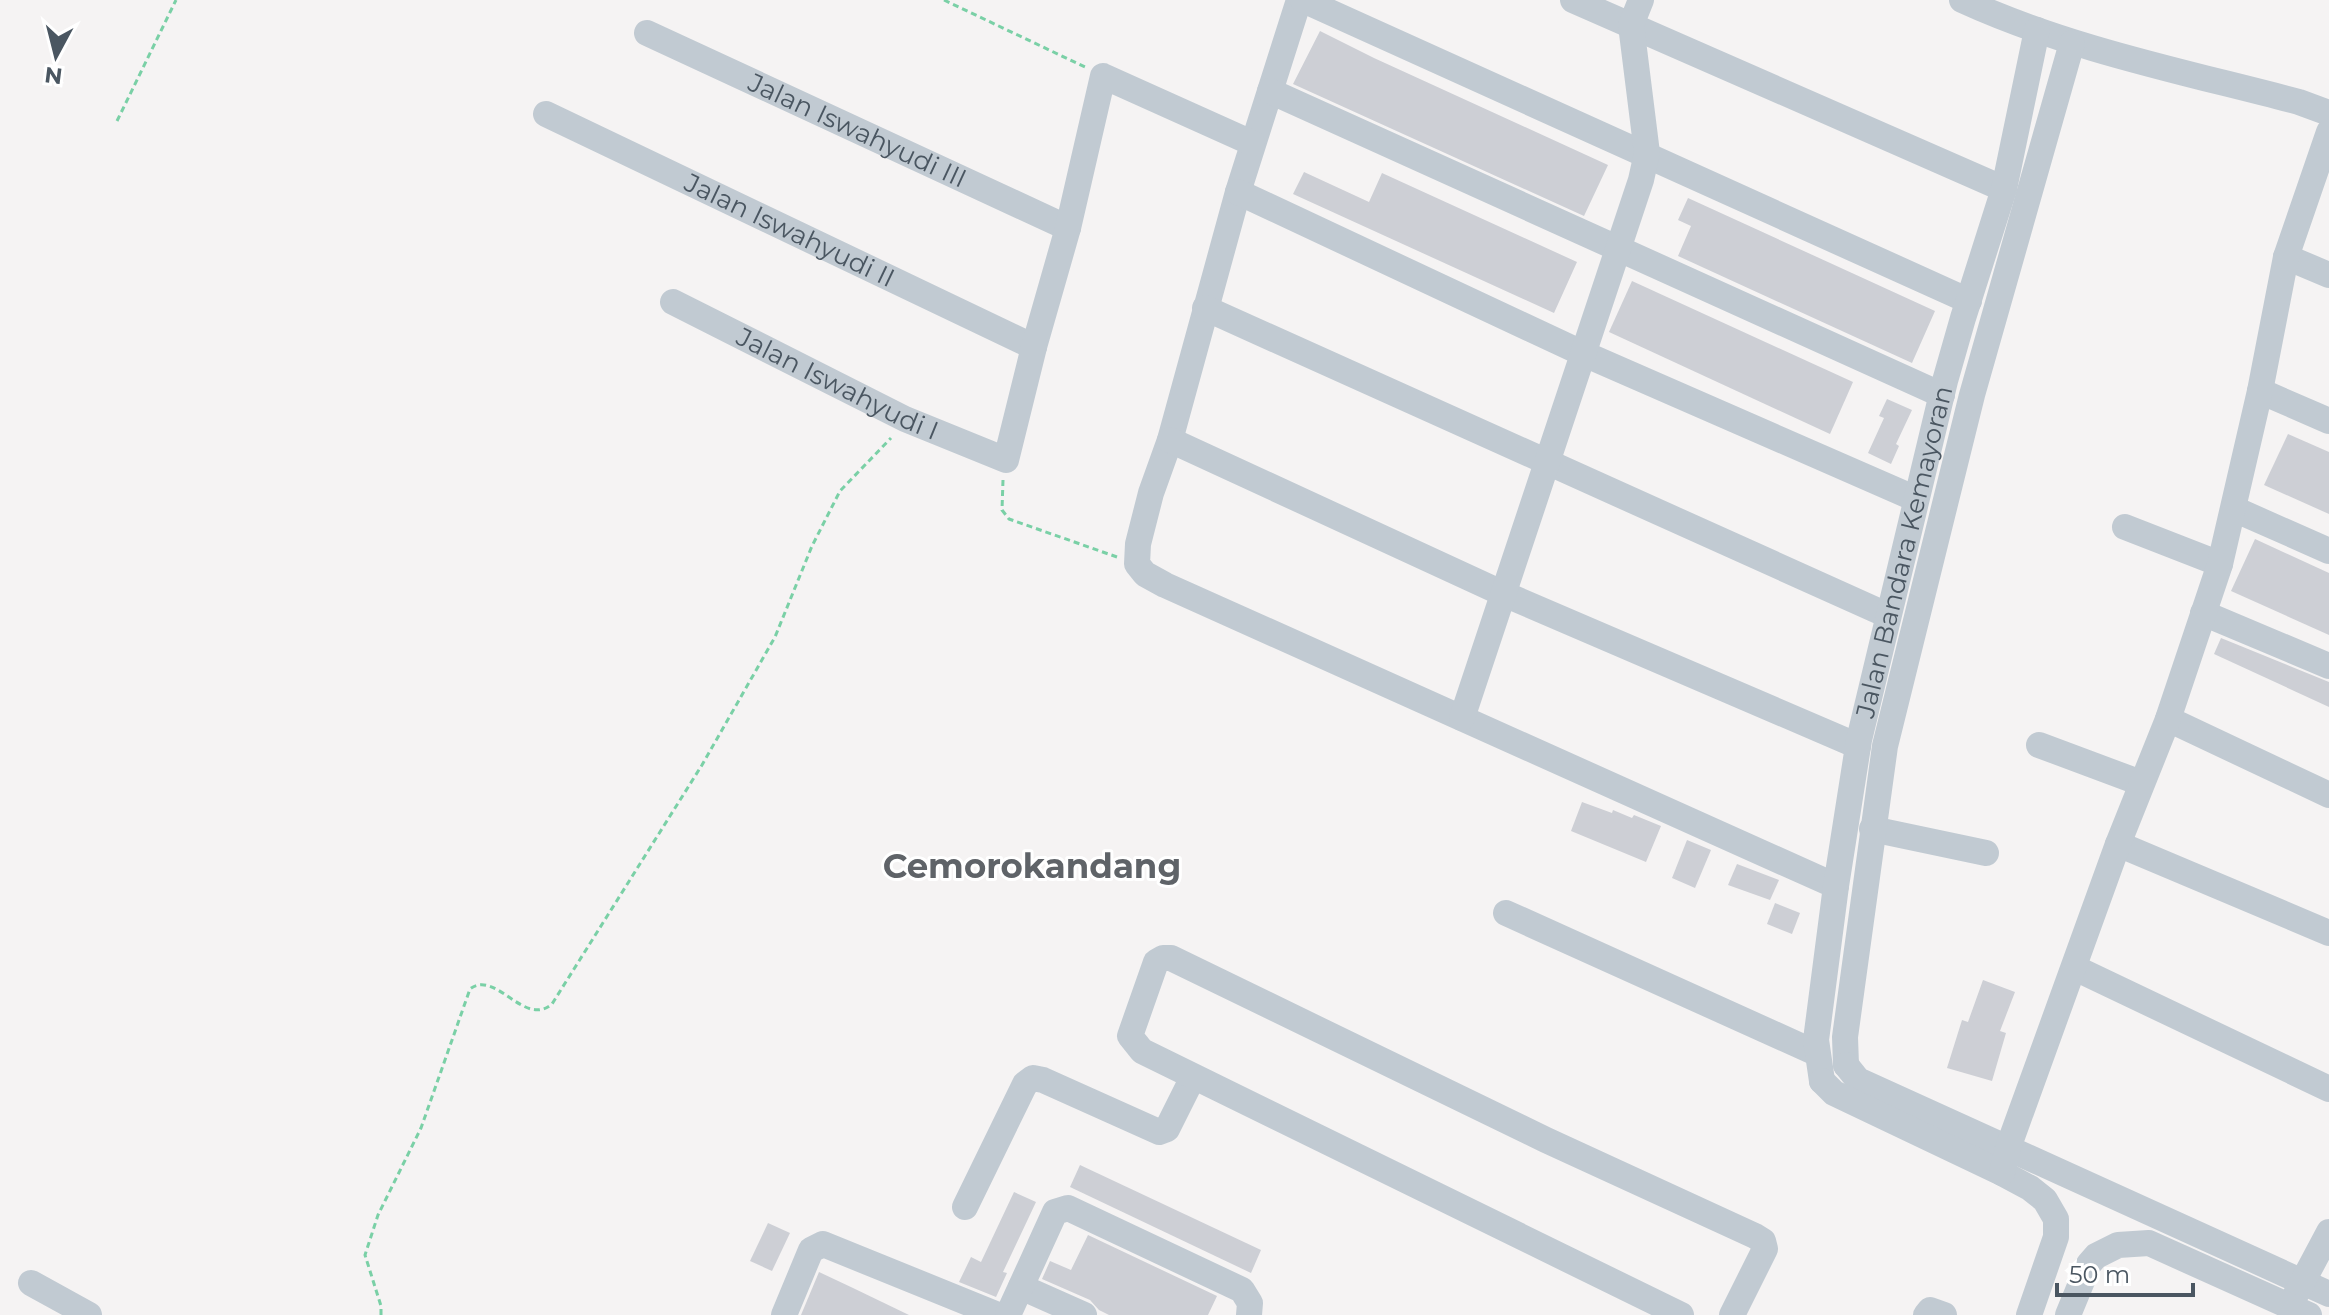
<svg xmlns="http://www.w3.org/2000/svg" width="2329" height="1315" font-family="Montserrat,sans-serif">
  <rect width="100%" height="100%" fill="#f5f3f3"/>
  <!-- building -->
  <g fill="#cdcfd5">
    <path d="M1320 31 1374 58 1608 165 1584 216 1293 84Z"/>
    <path d="M1304 172 1369 202 1382 173 1577 262 1554 313 1293 194Z"/>
    <path d="M1688 198 1935 311 1912 363 1678 256 1691 226 1678 220Z"/>
    <path d="M1632 281 1853 382 1830 434 1609 332Z"/>
    <path d="M1887 399 1912 410 1896 444 1899 446 1891 464 1868 453 1884 418 1879 416Z"/>
    <path d="M2288 434 2329 452V514L2264 485Z"/>
    <path d="M2255 539 2329 573V635L2231 591Z"/>
    <path d="M2221 638 2329 682V707L2214 654Z"/>
    <path d="M1582 802 1612 813 1613 810 1632 818 1634 815 1661 826 1646 862 1571 831Z"/>
    <path d="M1687 840 1711 850 1695 888 1672 878Z"/>
    <path d="M1737 864 1779 880 1770 900 1728 885Z"/>
    <path d="M1775 903 1800 913 1792 934 1767 924Z"/>
    <path d="M1983 980 2015 992 2000 1031 2006 1033 1992 1081 1947 1068 1962 1020 1968 1022Z"/>
    <path d="M1080 1165 1261 1250 1251 1273 1070 1187Z"/>
    <path d="M1014 1192 1036 1202 1003 1272 1007 1273 996 1297 959 1282 971 1257 981 1262Z"/>
    <path d="M768 1223 790 1233 772 1271 750 1261Z"/>
    <path d="M1088 1235 1217 1296 1208 1315H1109L1099 1310 1090 1300 1042 1279 1050 1261 1071 1270Z"/>
    <path d="M819 1272 853 1288 909 1315H801Z"/>
  </g>
  <g fill="none" stroke-linecap="round" stroke-linejoin="round">
    <!-- path -->
    <g stroke="#7ad0a6" stroke-width="3" stroke-dasharray="6 4" stroke-linecap="butt">
      <path d="M944 0 1085 67"/>
      <path d="M117 121 176 0"/>
      <path d="M1003 480 1002 510 1009 519 1117 557"/>
      <path d="M381 1315V1306L365 1255 378 1215 421 1128 470 989C496 969 524 1028 552 1004L702 765 775 637 812 546 840 491 891 438"/>
    </g>
    <!-- minor -->
    <g stroke="#c1cad2" stroke-width="26">
      <path d="M1299 0 1238 192 1170 440 1151 493 1138 544 1137 564 1145 574 1165 585 1836 886"/>
      <path d="M1303 0 1969 301"/>
      <path d="M1573 0 2004 189"/>
      <path d="M1962 0C2069 49 2185 72 2299 102L2329 113"/>
      <path id="s1" d="M647 33 1068 228"/>
      <path d="M1270 91 1942 395"/>
      <path id="s2" d="M546 114 1034 347"/>
      <path d="M1238 192 1582 353 1916 499"/>
      <path d="M2286 257 2329 275"/>
      <path id="s3" d="M673 302 905 419 1006 460 1034 347 1068 228 1103 76 1252 143"/>
      <path d="M1205 308 1887 615"/>
      <path d="M2260 391 2329 421"/>
      <path d="M1170 440 1504 594 1858 746"/>
      <path d="M2234 509 2329 551"/>
      <path d="M2125 527 2220 564"/>
      <path d="M2203 613 2329 666"/>
      <path d="M1462 718 1641 180 1647 153 1631 25 1641 0"/>
      <path d="M2168 719 2329 795"/>
      <path d="M2039 745 2141 783"/>
      <path d="M1872 829 1986 853"/>
      <path d="M2118 844 2329 933"/>
      <path d="M1506 913 1816 1053"/>
      <path d="M2075 968 2329 1089"/>
      <path d="M1846 1065 1845 1037 1885 746 1972 395 2072 43"/>
      <path d="M1846 1065 1858 1080 2329 1294"/>
      <path id="s4" d="M1822 1081 1816 1040 1836 886 1859 740 1945 381 1963 318 2004 189 2037 30"/>
      <path d="M1822 1081 1834 1093 2002 1173 2030 1188 2045 1200 2056 1219V1237L2029 1315"/>
      <path d="M2002 1173 2008 1148 2118 844 2168 719 2220 564 2260 391 2286 257 2329 132"/>
      <path d="M965 1207 1025 1084 1033 1078 1043 1080 1159 1132 1167 1129 1193 1077"/>
      <path d="M31 1283 89 1315"/>
      <path d="M1021 1287 1084 1315"/>
      <path d="M2294 1298 2329 1232"/>
      <path d="M784 1315 811 1250 823 1244 998 1315"/>
      <path d="M1008 1315 1055 1212 1068 1208 1242 1290 1250 1303 1249 1315"/>
      <path d="M1681 1315 1142 1051 1130 1036 1156 962 1163 958H1171L1546 1140 1755 1236 1763 1241 1765 1249 1732 1315"/>
      <path d="M1926 1315 1930 1310 1944 1315"/>
      <path d="M2068 1315 2089 1264 2096 1256 2118 1245 2149 1243 2309 1315"/>
    </g>
  </g>
  <g text-anchor="middle" dominant-baseline="central" stroke-width="6" stroke-linejoin="round" paint-order="stroke">
    <!-- street labels -->
    <g font-size="26" fill="#4a5661" stroke="#fff">
      <text stroke="none"><textPath href="#s1" startOffset="232">Jalan Iswahyudi III</textPath></text>
      <text stroke="none"><textPath href="#s2" startOffset="270">Jalan Iswahyudi II</textPath></text>
      <text stroke="none"><textPath href="#s3" startOffset="184">Jalan Iswahyudi I</textPath></text>
      <text stroke="none"><textPath href="#s4" startOffset="538">Jalan Bandara Kemayoran</textPath></text>
    </g>
    <!-- district labels -->
    <g font-size="34" font-weight="bold" fill="#5f6368" stroke="#fff">
      <text x="1032" y="866">Cemorokandang</text>
    </g>
  </g>
  <!-- north arrow -->
  <g transform="translate(56 56) rotate(187)" stroke="#ffffff" stroke-width="6" paint-order="stroke">
  <path d="M0-6L14 30L0 20L-14 30Z" fill="#4a5661"/>
  <text y="-12" font-size="22" font-weight="bold" text-anchor="middle" fill="#4a5661">N</text>
  </g>
  <!-- scale -->
  <path d="M2057 1283v12h136v-12" fill="none" stroke="#4a5661" stroke-width="4"/>
  <text x="2069" y="1283" font-size="24" fill="#4a5661" stroke="#ffffff" stroke-width="6" paint-order="stroke">50 m</text>
</svg>
